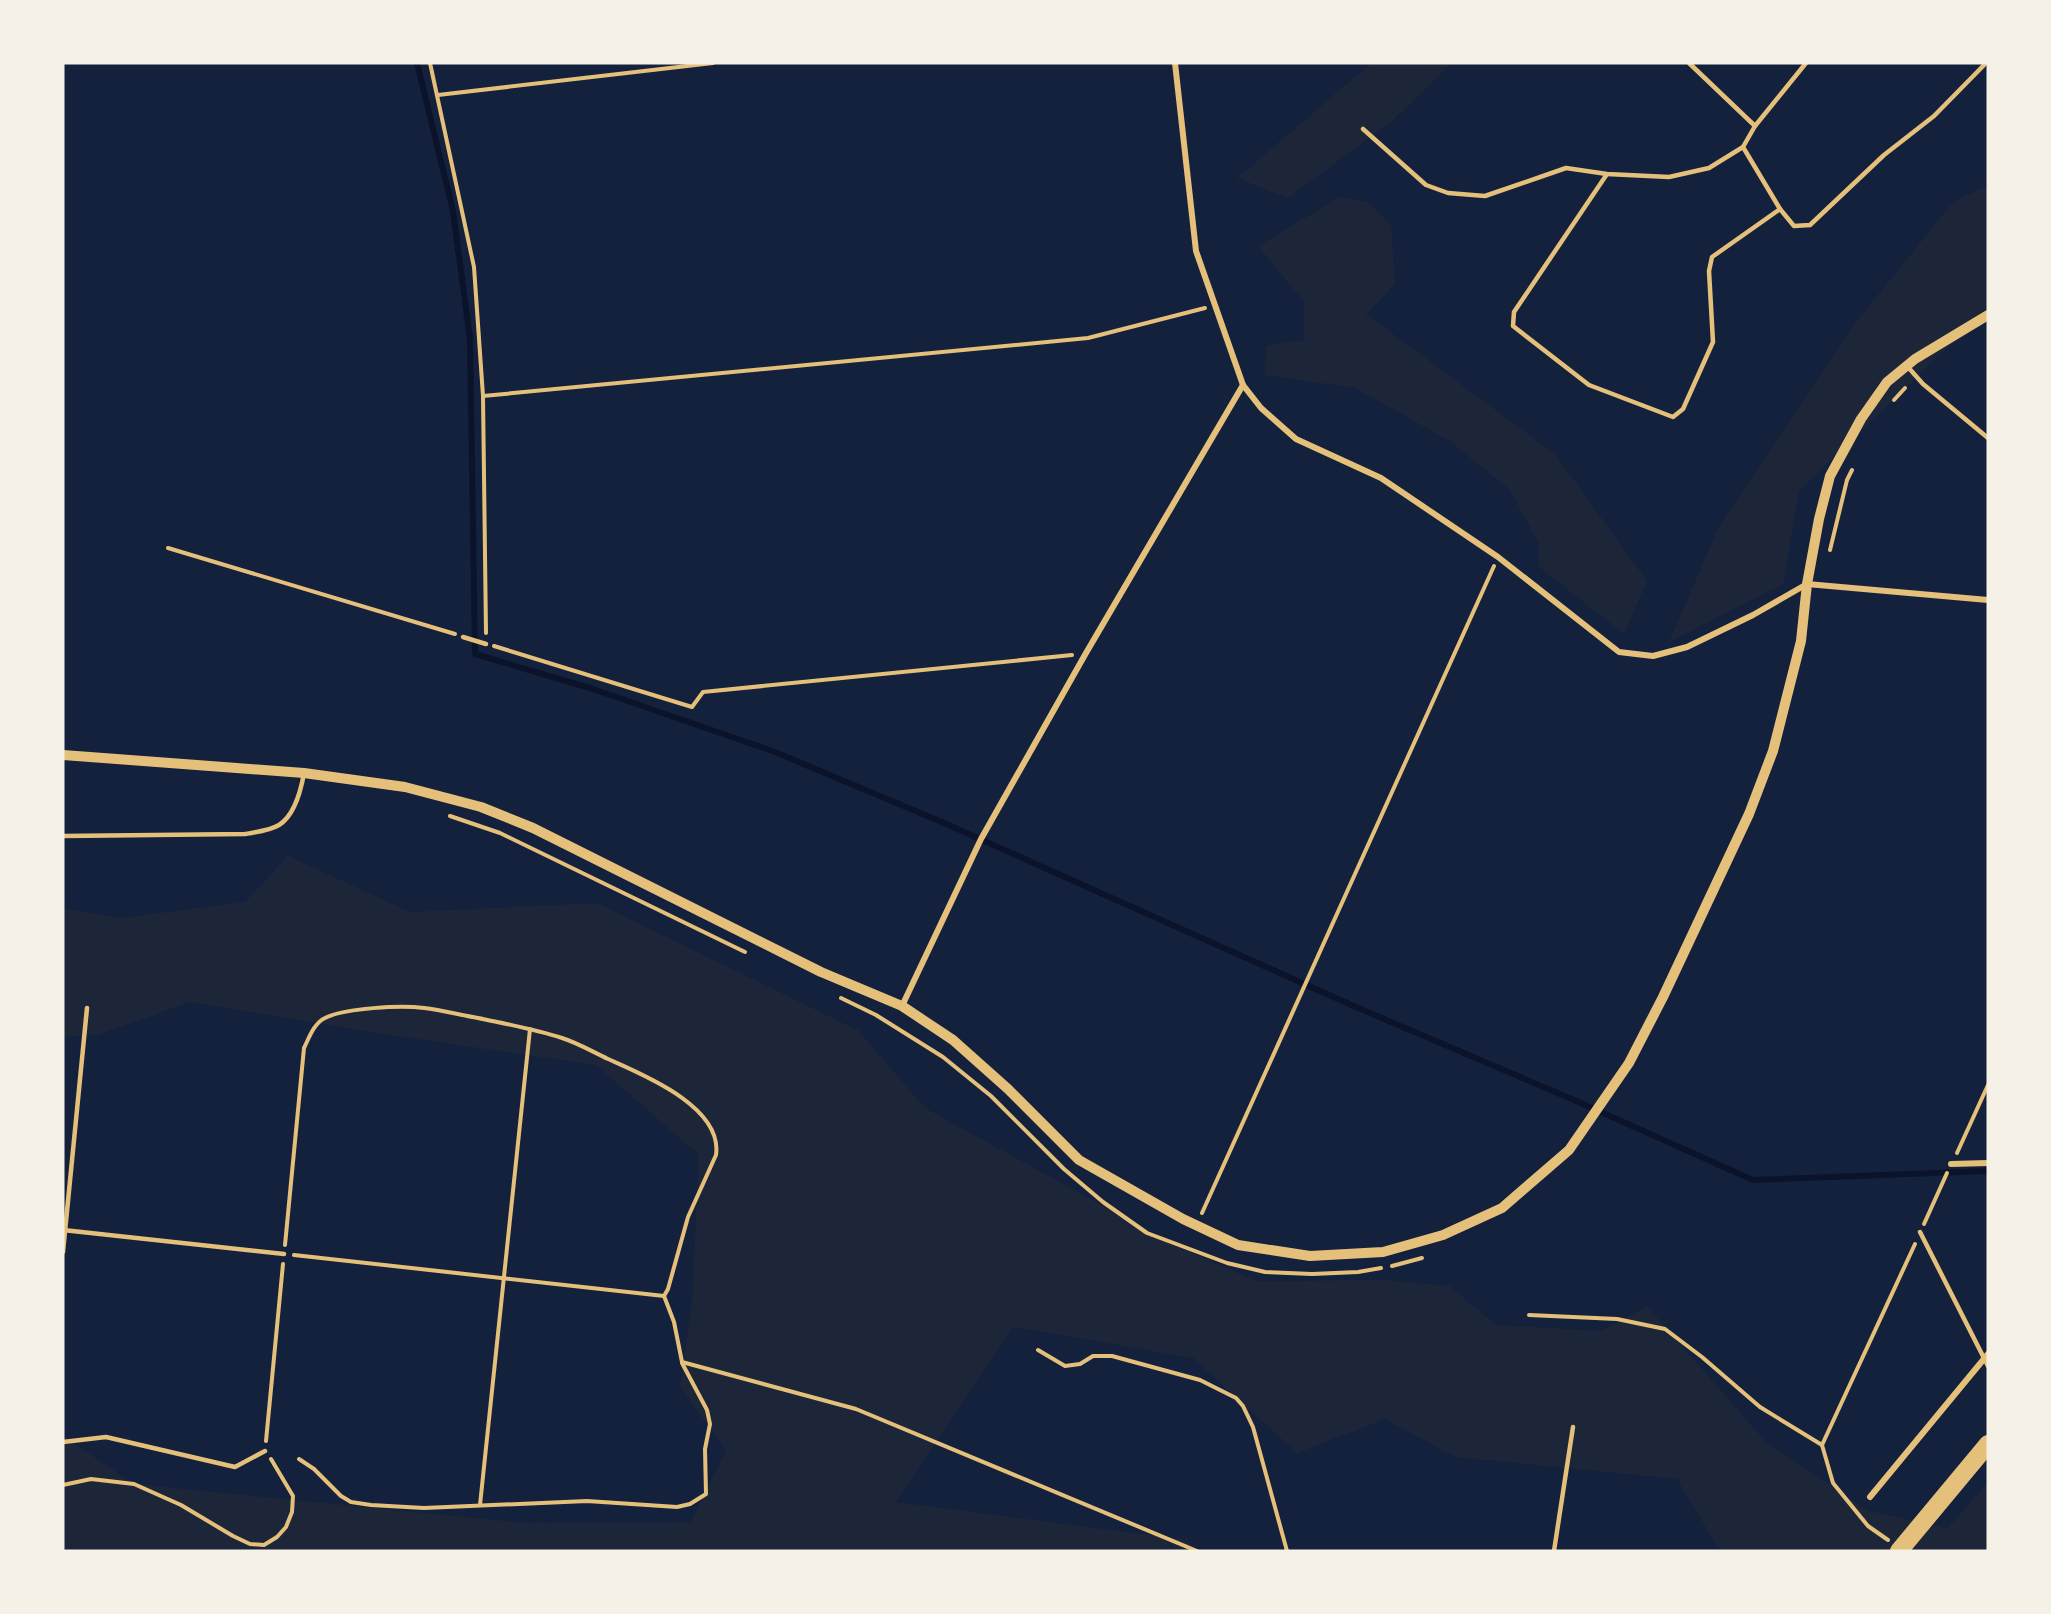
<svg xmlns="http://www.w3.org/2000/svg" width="2051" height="1614" font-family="'Exo 2',sans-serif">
  <rect width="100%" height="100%" fill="#14213d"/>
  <!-- green -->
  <g fill="#1d2539">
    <path d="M1371 63H1452L1391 122 1288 198 1237 178Z"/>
    <path d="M1988 185V308L1799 491 1783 584 1669 642 1719 526 1856 322 1953 202Z"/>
    <path d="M1340 197 1368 202 1391 224 1395 284 1366 314 1555 454 1647 581 1624 634 1539 567V544L1510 490 1450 441 1355 388 1265 375 1266 346 1304 340V302L1258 246Z"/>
    <path d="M288 856 410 912 597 903 859 1031 925 1108 1174 1245 1256 1281 1385 1280 1450 1286 1496 1325 1602 1331 1647 1306 1765 1441 1869 1511 1948 1528 1988 1482V1551H1724L1718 1548 1677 1479 1455 1457 1385 1419 1297 1453 1193 1358 1013 1327 896 1502 1187 1540 1193 1551H63V1436L134 1484 525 1523 691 1522 726 1450 680 1387 692 1301 699 1155 596 1065 390 1035 190 1002 98 1035 63 1037V908L121 918 245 902Z"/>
  </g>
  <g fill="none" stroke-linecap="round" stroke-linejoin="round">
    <!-- stream -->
    <path stroke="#0b132b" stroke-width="6" d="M417 63 453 211 470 339 475 654 593 689 775 752 944 823 1356 1007 1574 1100 1753 1180 1988 1171"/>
    <!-- path -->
    <g stroke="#e5c07b" stroke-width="4">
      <path d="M430 63 474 267 483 396 486 633"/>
      <path d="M438 95 713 63"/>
      <path d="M483 396 1088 338 1205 308"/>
      <path d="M1894 400 1905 388"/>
      <path d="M168 548 455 634"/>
      <path d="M1830 550 1847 480 1852 470"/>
      <path d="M494 646 692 707 703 692 1072 655"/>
      <path d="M450 816 500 833 745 952"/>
      <path d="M841 998 876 1015 943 1057 991 1096 1064 1169 1103 1202 1147 1233 1227 1263 1265 1272 1312 1274 1358 1272 1381 1268"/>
      <path d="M1957 1153 1988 1085"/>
      <path d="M1202 1213 1494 566"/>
      <path d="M1924 1224 1947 1173"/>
      <path d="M285 1245 304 1048C309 1038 314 1023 325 1018 345 1008 401 1005 424 1008 442 1010 460 1015 478 1018 506 1024 534 1029 562 1038 578 1043 593 1052 608 1059 644 1075 723 1107 716 1155L688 1217 668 1289 664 1296"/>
      <path d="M294 1255 664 1296 674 1322 682 1362 856 1409 1197 1551"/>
      <path d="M1392 1266 1422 1258"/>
      <path d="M1529 1315 1617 1319 1665 1329 1702 1357 1760 1407 1822 1445 1833 1483 1868 1526 1888 1540"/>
      <path d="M1038 1350 1065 1366 1080 1364 1093 1356H1112L1200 1380 1236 1398 1243 1406 1253 1427 1287 1551"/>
      <path d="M266 1441 283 1264"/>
      <path d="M1822 1445 1915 1244"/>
      <path d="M299 1459 314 1469 341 1496 351 1502 371 1505 424 1508 587 1501 677 1507 690 1504 706 1494 705 1449 710 1424 707 1410 682 1363"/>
      <path d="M63 1485 91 1479 134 1484 181 1505 233 1536 250 1544 264 1545 277 1537 286 1527 292 1512 293 1496 271 1459"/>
      <path d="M480 1505 530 1029"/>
    </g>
    <!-- service -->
    <g stroke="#e5c07b" stroke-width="4.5">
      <path d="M1689 63 1755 126"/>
      <path d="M1363 129 1426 185 1448 193 1485 196 1566 168 1607 174 1669 177 1709 168 1743 147 1755 126 1806 63"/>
      <path d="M1743 147 1780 209 1794 226 1810 225 1884 155 1934 116 1986 63"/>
      <path d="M1607 174 1514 312 1513 326 1589 385 1673 417 1683 409 1713 342 1709 271 1712 257 1780 209"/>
      <path d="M1907 366 1923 384 1988 438"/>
      <path d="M463 637 486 644"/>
      <path d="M63 836 245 834C256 832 269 831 279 825 295 815 301 790 304 773"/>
      <path d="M63 1230 284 1254"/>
      <path d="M1920 1232 1988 1366"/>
      <path d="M63 1252 87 1008"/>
      <path d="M63 1442 106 1437 235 1467 265 1451"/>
      <path d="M1554 1551 1573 1427"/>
    </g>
    <!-- minor -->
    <g stroke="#e5c07b" stroke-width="6">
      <path d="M1175 63 1196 251 1243 385 1261 408 1296 439 1381 478 1498 557 1619 652 1653 656 1687 647 1753 615 1807 584 1988 600"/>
      <path d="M902 1006 981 839 1086 653 1243 385"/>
      <path d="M1951 1164 1988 1163"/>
      <path d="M1870 1497 1988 1354"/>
    </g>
    <!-- tertiary -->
    <path stroke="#e5c07b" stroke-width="10" d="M63 755 304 773 405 787 481 807 533 828 821 972 902 1006 953 1040 1008 1089 1079 1160 1183 1219 1238 1245 1310 1256 1383 1252 1443 1235 1502 1208 1569 1150 1629 1063 1663 997 1749 814 1773 751 1801 641 1807 584 1819 519 1830 476 1861 419 1887 382 1915 359 1988 315"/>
    <!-- motorway -->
    <path stroke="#e5c07b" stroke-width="18" d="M1899 1551 1988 1444"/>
  </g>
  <!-- border -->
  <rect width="2051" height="1614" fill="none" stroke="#f6f1e7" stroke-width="129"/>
</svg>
